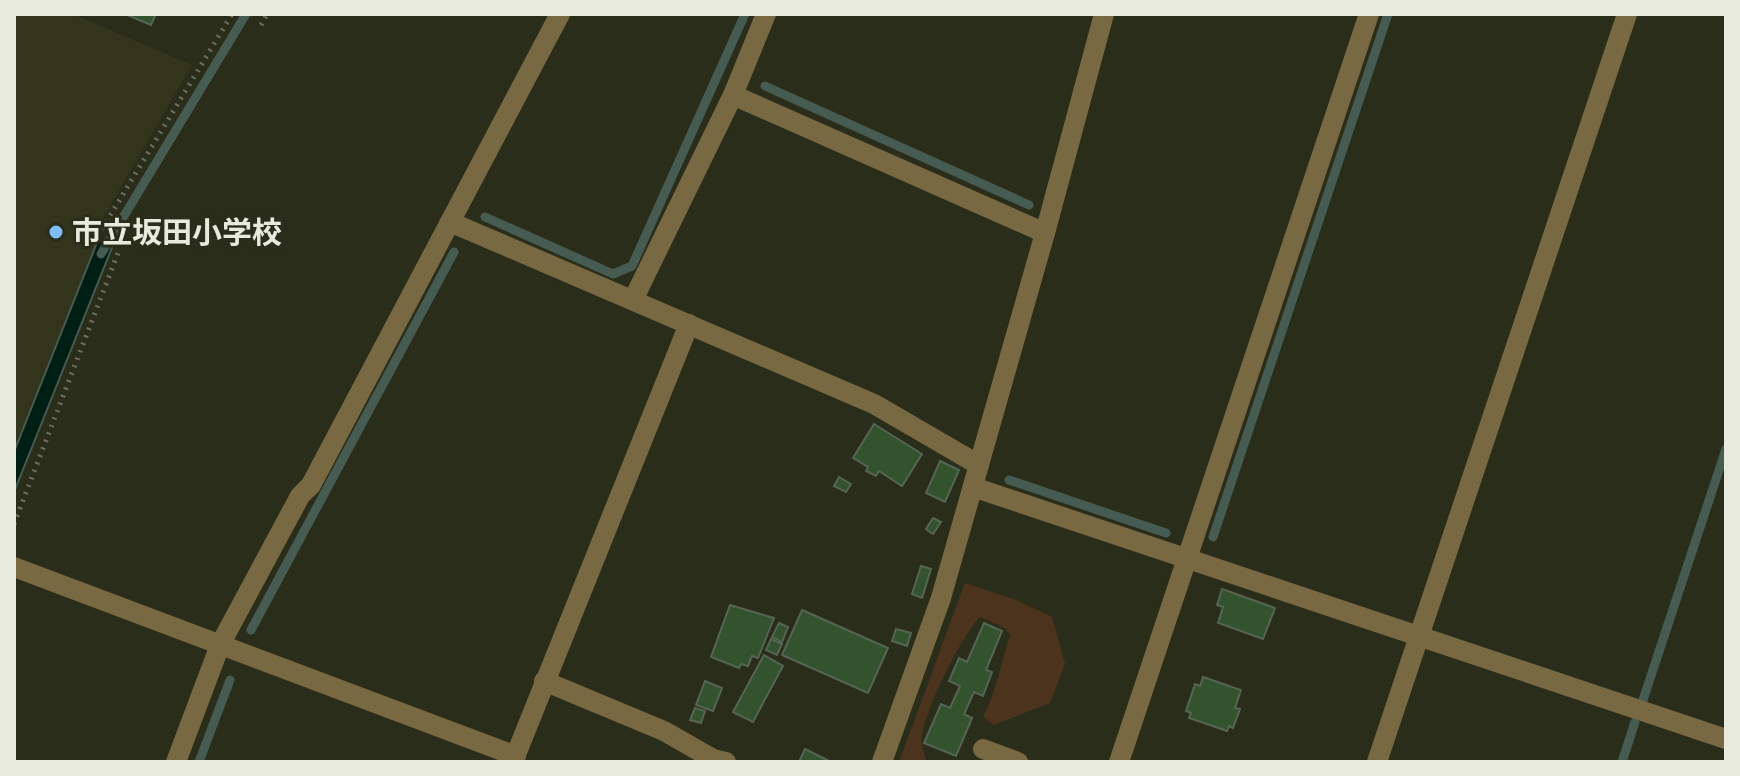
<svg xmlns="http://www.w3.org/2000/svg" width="1740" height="776" font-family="'Space Grotesk','Noto Sans JP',sans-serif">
  <rect width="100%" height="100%" fill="#2b2d1b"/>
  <!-- built -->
  <path fill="#32351c" d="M14 14H73L192 65 96 230 102 233 14 452Z"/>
  <!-- green -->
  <path fill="#4b331d" d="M965 583 1014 599 1052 617 1065 664 1050 703 994 725 983 717C996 692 1001 663 1010 635L1005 628 980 617C961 637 925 709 922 737 921 745 925 754 926 762H899Z"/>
  <!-- water -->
  <path fill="#001e14" stroke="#465b51" stroke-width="2" d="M98 240 113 245 14 492V452Z"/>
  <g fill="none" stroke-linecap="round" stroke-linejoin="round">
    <!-- stream -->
    <g stroke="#465b51" stroke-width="9">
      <path d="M765 86 1029 205"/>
      <path d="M485 217 613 274 632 266 745 14"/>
      <path d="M101 254 246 14"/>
      <path d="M1009 480 1166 533"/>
      <path d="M1213 537 1388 14"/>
      <path d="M251 630 454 252"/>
      <path d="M1643 700 1726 449"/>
      <path d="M199 762 230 680"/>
      <path d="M1622 762 1635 722"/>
    </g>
  </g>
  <!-- building -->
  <g fill="#33532f" stroke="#556453" stroke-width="2">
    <path d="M125 14H156L151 25Z"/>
    <path d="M874 424 922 454 902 486 879 471 876 476 866 471 868 467 853 458Z"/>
    <path d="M940 461 959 470 945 502 926 493Z"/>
    <path d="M839 477 851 484 846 492 834 486Z"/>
    <path d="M933 518 941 522 933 534 926 529Z"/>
    <path d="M921 566 931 569 922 598 912 594Z"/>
    <path d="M1222 589 1275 608 1263 639 1218 623 1223 607 1217 605Z"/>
    <path d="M730 605 774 618 758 658 752 656 748 666 741 664 739 668 711 657Z"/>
    <path d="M802 610 888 648 868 693 782 655Z"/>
    <path d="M779 623 788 627 782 642 772 637Z"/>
    <path d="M984 623 1002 631 986 670 992 672 983 696 974 692 964 714 972 718 956 756 924 743 941 704 950 708 960 686 949 681 959 658 967 662Z"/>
    <path d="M896 629 911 633 907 646 892 641Z"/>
    <path d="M771 639 782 644 777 655 766 650Z"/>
    <path d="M764 655 783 666 753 722 733 712Z"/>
    <path d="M1203 677 1241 690 1235 708 1240 709 1233 728 1229 726 1227 731 1189 718 1191 713 1186 711 1195 684 1200 686Z"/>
    <path d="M705 681 722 688 713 711 696 705Z"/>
    <path d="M695 708 705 711 701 723 690 720Z"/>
    <path d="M805 749 831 762H799Z"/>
  </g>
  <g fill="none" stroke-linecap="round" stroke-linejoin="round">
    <!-- path -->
    <g stroke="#6c6e5e" stroke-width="5" stroke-dasharray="2 6" stroke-linecap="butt">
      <path d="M261 25 267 14"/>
      <path d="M102 229 232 14"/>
      <path d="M14 524 118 253"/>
    </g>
    <!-- minor -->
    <g stroke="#786942" stroke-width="20">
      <path d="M733 95 1045 233"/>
      <path d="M450 222 874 404 979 465"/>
      <path d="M633 300 733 95 766 14"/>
      <path d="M973 487 1726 739"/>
      <path d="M14 567 516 756"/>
      <path d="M544 681 664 731 713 759 726 762"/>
      <path d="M983 749 1018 762"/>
      <path d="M176 762 220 645 300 496 311 485 560 14"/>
      <path d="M513 762 689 324"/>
      <path d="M882 762 941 598 1045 233 1104 14"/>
      <path d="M1119 762 1369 14"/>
      <path d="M1377 762 1627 14"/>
    </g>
  </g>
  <!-- markers -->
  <circle fill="#7dbef9" stroke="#2b2d1b" stroke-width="3" cx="56" cy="232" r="8"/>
  <g text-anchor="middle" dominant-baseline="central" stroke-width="6" stroke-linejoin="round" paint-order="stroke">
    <!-- poi labels -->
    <g font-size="30" font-weight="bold" fill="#e8eade" stroke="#2b2d1b" text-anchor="start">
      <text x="72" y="232">市立坂田小学校</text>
    </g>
  </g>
  <!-- border -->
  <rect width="1740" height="776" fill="none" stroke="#e8eade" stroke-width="32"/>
</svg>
